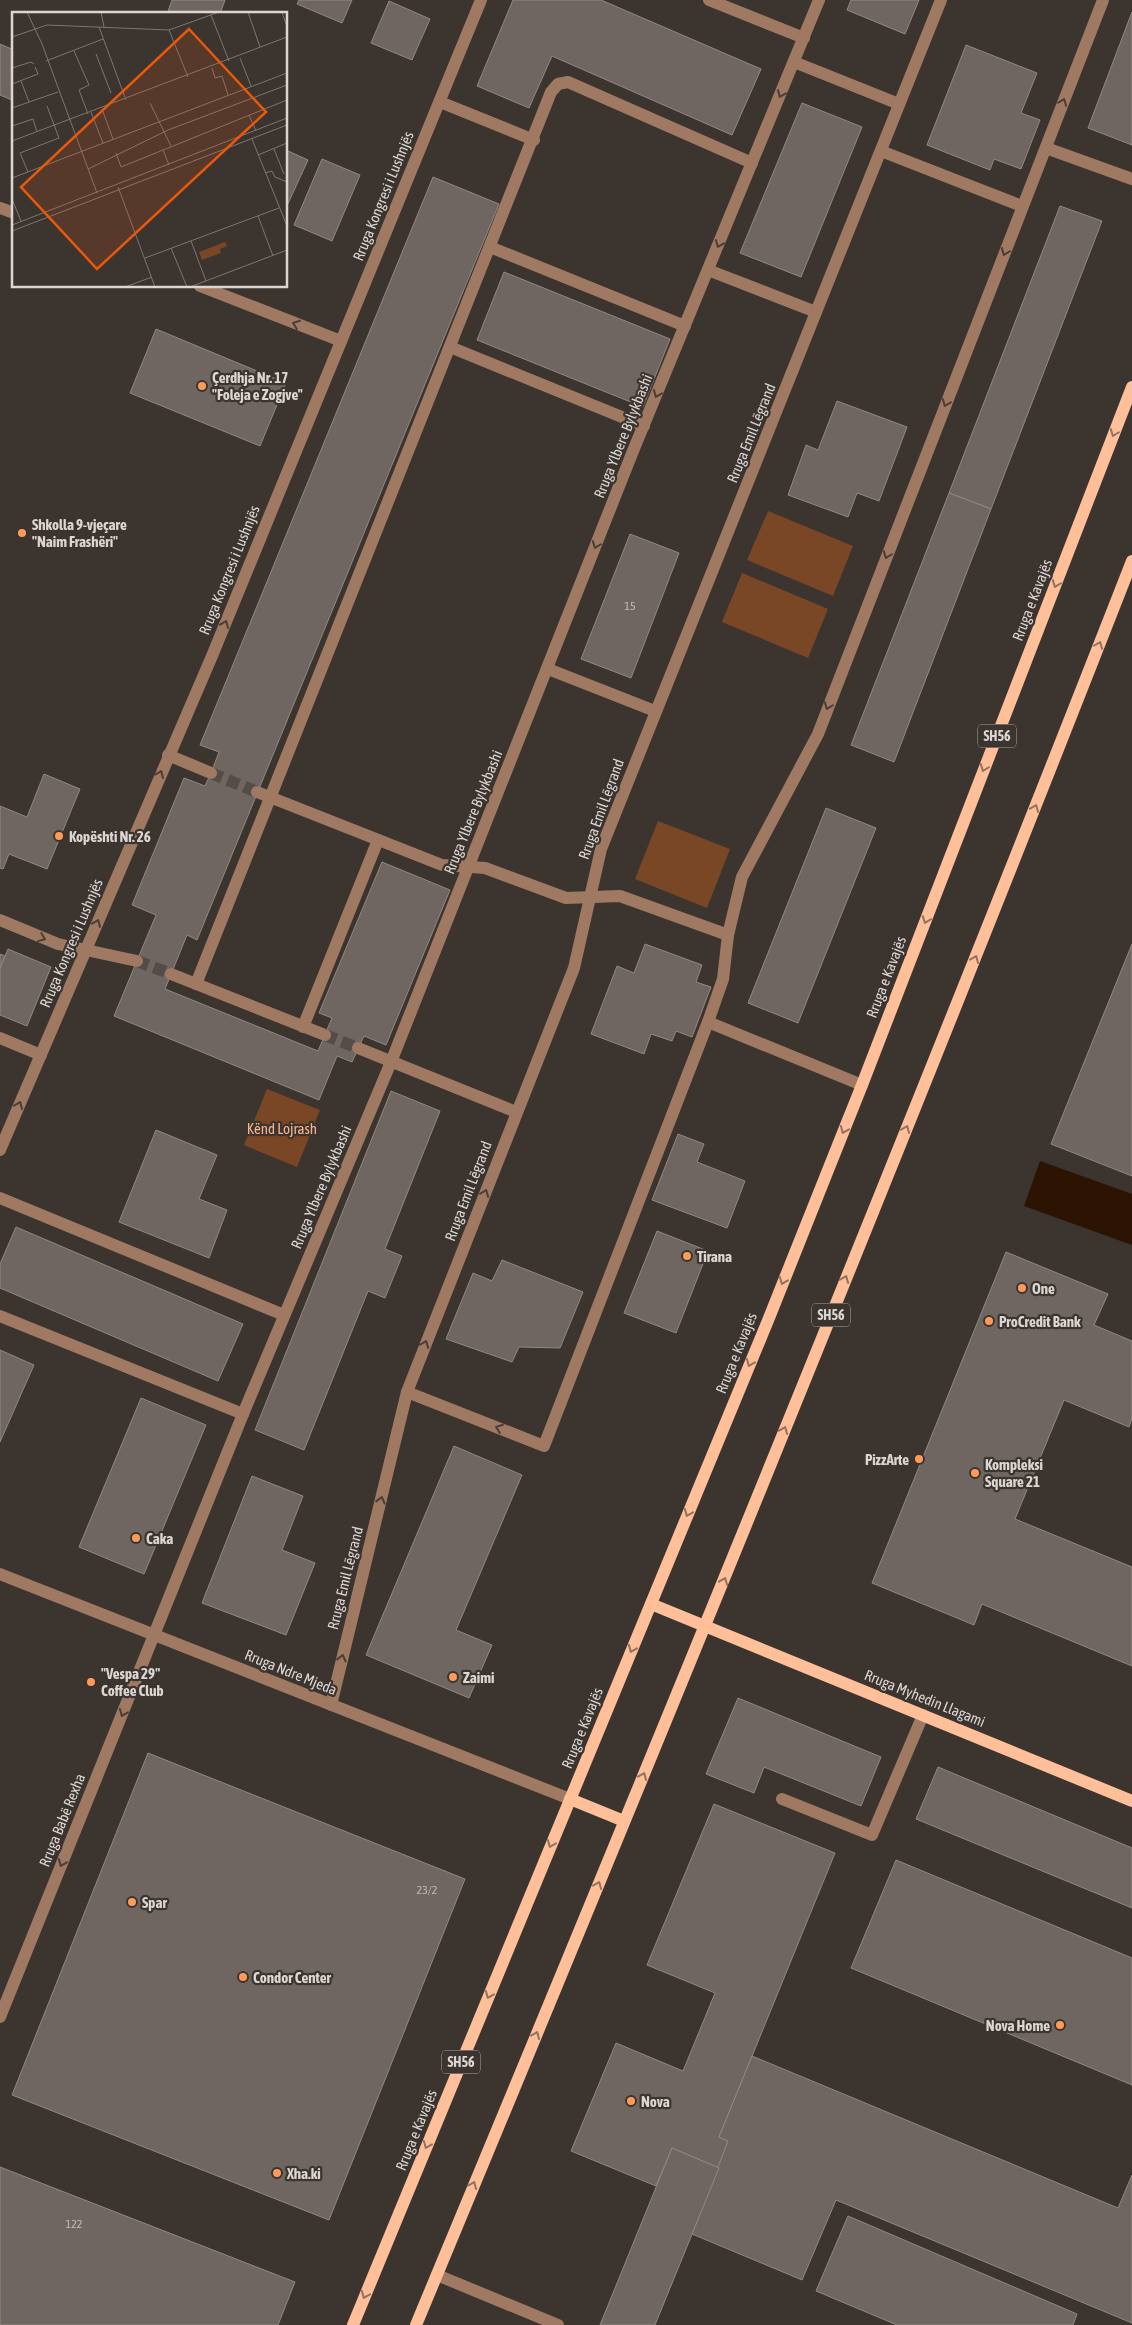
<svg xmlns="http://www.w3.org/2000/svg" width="1132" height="2325" font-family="'Asap Condensed',sans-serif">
  <rect width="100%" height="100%" fill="#3c342f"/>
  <!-- green -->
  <g fill="#794726">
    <path d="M768 511 853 546 833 596 747 560Z"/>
    <path d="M742 573 828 609 808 658 722 622Z"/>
    <path d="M658 821 730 849 707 908 635 879Z"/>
    <path d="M267 1089 320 1110 297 1167 244 1145Z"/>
  </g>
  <!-- water -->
  <path fill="#2d1302" d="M1040 1161 1132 1194V1245L1024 1206Z"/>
  <!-- building -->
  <g fill="#6f6661" stroke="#918882">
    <path d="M172 0H225L220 14H167Z"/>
    <path d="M299 0H352L342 23 297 4Z"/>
    <path d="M513 0H601L761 69 732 135 552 56 529 108 477 86Z"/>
    <path d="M851 0H919L905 34 847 10Z"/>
    <path d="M389 1 430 19 412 60 371 43Z"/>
    <path d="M1132 12V145L1088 128Z"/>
    <path d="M0 44 14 50V101L0 95Z"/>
    <path d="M966 45 1037 73 1021 113 1040 120 1021 169 994 159 990 170 927 145Z"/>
    <path d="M802 103 862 127 801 277 740 253Z"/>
    <path d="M286 150 308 160 286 208Z"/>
    <path d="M322 159 360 175 332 241 294 225Z"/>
    <path d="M433 177 499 204 197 940 187 935 165 989 318 1051 332 1018 319 1013 382 862 450 890 386 1045 364 1036 352 1062 337 1056 319 1100 114 1016 156 915 132 905 184 778 205 786 211 773 219 752 200 745Z"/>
    <path d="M1060 206 1102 221 991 509 949 493Z"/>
    <path d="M504 272 670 339 643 407 477 340Z"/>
    <path d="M156 329 286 383 260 446 130 393Z"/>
    <path d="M837 401 907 427 879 501 857 493 848 517 788 495 806 445 818 450Z"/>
    <path d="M949 493 991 509 894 762 851 745Z"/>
    <path d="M630 534 679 553 631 678 581 659Z"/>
    <path d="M44 774 80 789 47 869 9 854 3 869 0 868V806L27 817Z"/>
    <path d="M826 808 876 828 798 1023 748 1003Z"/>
    <path d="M645 944 702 965 696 982 711 987 692 1037 676 1031 672 1041 651 1034 644 1054 591 1034 617 966 634 973Z"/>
    <path d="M1132 944V1176L1051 1144Z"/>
    <path d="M8 949 51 967 27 1026 0 1015V968Z"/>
    <path d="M0 954 5 956 0 968Z"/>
    <path d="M391 1091 440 1111 385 1249 402 1256 385 1298 368 1291 304 1450 255 1430Z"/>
    <path d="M156 1130 217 1155 199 1199 227 1210 209 1258 119 1222Z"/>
    <path d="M678 1134 704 1144 697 1162 745 1181 727 1228 652 1200Z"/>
    <path d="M16 1227 243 1324 218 1381 0 1288V1264Z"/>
    <path d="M657 1231 708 1251 676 1333 624 1313Z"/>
    <path d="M1006 1252 1108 1294 1094 1325 1132 1341V1418L1129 1427 1064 1400 1015 1519 1132 1567V1666L982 1604 974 1625 872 1583Z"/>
    <path d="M502 1260 583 1292 560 1348 519 1347 512 1362 446 1339 473 1273 492 1281Z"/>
    <path d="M0 1350 34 1365 0 1442Z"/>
    <path d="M141 1398 206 1425 144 1574 79 1547Z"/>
    <path d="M454 1446 522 1475 456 1630 492 1645 469 1698 366 1655Z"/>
    <path d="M252 1476 303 1496 282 1550 315 1563 286 1635 202 1603Z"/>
    <path d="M738 1698 881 1757 861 1806 764 1767 754 1793 706 1774Z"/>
    <path d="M148 1753 465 1879 329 2220 12 2095Z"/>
    <path d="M938 1767 1132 1848V1908L916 1819Z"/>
    <path d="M714 1804 835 1853 719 2137 728 2141 719 2168 672 2148 656 2186 571 2151 616 2043 683 2071 715 1993 647 1965Z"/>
    <path d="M896 1860 1132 1958V2085L851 1968Z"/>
    <path d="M752 2056 1118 2208 1132 2175V2323L836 2200 802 2280 692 2234 728 2141 719 2137Z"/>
    <path d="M672 2148 719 2168 655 2325H600Z"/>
    <path d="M0 2167 295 2282 278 2325H0Z"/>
    <path d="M848 2216 1077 2314 1073 2325H897L816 2291Z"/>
  </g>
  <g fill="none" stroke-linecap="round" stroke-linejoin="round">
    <!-- minor-tunnel -->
    <g stroke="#544c48" stroke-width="12" stroke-dasharray="12 6" stroke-linecap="butt">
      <path d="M211 773 257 792"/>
      <path d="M137 961 171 974"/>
      <path d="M325 1035 358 1048"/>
    </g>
    <!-- minor -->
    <g stroke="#9f7962" stroke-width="12">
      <path d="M709 0 804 38"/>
      <path d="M794 62 899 104"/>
      <path d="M440 102 534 140"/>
      <path d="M1046 148 1132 179"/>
      <path d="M881 151 1022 206"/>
      <path d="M0 208 14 213"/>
      <path d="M490 247 685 326"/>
      <path d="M708 270 816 312"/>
      <path d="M200 286 341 341"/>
      <path d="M450 347 644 426"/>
      <path d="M548 669 655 711"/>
      <path d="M168 755 211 773"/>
      <path d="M257 792 442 865 485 868 566 898 620 896 728 935"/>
      <path d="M0 920 58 944 137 961"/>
      <path d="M171 974 325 1035"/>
      <path d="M196 984 551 92 558 84 568 82 752 163"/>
      <path d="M708 1022 862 1085"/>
      <path d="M303 1027 378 840"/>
      <path d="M0 1038 41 1055"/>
      <path d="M358 1048 516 1112"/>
      <path d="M0 1150 212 656 481 0"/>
      <path d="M0 1198 284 1315"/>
      <path d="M0 1316 243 1414"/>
      <path d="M407 1392 544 1446 708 1022 723 979 728 935 742 877 818 734 1103 0"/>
      <path d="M0 1574 570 1799"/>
      <path d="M331 1705 407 1392 574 968 601 849 941 0"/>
      <path d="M782 1799 872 1835 923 1715"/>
      <path d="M0 2017 243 1414 391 1062 633 451 819 0"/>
      <path d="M437 2275 558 2325"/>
    </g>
    <!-- major -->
    <g stroke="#febf99" stroke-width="12">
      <path d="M651 1604 1132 1801"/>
      <path d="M570 1799 624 1821"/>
      <path d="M353 2325 769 1318 862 1085 1132 387"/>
      <path d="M416 2325C660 1739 901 1152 1132 561"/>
    </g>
  </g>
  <!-- one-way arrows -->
  <defs><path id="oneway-chevron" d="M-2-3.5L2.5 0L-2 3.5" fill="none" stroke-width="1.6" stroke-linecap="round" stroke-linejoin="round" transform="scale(1.25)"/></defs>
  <g stroke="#4b3e37">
    <use href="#oneway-chevron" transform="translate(781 94) rotate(113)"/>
    <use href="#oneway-chevron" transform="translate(1063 102) rotate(-69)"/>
    <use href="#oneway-chevron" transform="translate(719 244) rotate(112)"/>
    <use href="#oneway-chevron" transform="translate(1005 252) rotate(111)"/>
    <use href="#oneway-chevron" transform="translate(296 324) rotate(-159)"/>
    <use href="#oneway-chevron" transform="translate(657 394) rotate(113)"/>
    <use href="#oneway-chevron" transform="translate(946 403) rotate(111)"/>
    <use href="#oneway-chevron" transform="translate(596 545) rotate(111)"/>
    <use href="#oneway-chevron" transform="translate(887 555) rotate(111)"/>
    <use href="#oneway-chevron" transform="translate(225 624) rotate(-68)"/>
    <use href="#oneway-chevron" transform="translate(828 706) rotate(111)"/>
    <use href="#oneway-chevron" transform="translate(160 774) rotate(-67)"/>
    <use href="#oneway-chevron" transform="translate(97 923) rotate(-67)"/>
    <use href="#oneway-chevron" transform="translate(42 938) rotate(22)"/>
    <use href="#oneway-chevron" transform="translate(19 1105) rotate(-67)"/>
    <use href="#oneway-chevron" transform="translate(485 1193) rotate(-69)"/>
    <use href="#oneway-chevron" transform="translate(425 1344) rotate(-69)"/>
    <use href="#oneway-chevron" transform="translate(499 1428) rotate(-159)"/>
    <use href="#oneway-chevron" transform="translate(381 1500) rotate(-76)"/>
    <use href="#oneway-chevron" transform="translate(342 1658) rotate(-76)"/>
    <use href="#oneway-chevron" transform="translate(123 1713) rotate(112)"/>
    <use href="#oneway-chevron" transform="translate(62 1863) rotate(112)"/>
  </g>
  <g stroke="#93735f">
    <use href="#oneway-chevron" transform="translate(1114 433) rotate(111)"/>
    <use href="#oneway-chevron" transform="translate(1056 584) rotate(111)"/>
    <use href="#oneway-chevron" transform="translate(1099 645) rotate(-69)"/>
    <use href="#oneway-chevron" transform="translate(984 768) rotate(111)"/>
    <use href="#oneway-chevron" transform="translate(1035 808) rotate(-68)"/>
    <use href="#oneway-chevron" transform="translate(926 920) rotate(111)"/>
    <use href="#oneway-chevron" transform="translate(975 959) rotate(-68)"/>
    <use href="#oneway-chevron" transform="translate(906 1129) rotate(-68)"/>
    <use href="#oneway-chevron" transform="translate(844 1130) rotate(112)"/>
    <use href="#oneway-chevron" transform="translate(845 1279) rotate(-68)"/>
    <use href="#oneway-chevron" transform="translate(783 1281) rotate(112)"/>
    <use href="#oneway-chevron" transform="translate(750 1363) rotate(112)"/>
    <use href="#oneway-chevron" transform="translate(784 1430) rotate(-68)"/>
    <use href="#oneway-chevron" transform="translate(688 1513) rotate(112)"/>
    <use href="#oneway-chevron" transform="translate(724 1581) rotate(-68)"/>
    <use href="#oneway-chevron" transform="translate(632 1649) rotate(113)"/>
    <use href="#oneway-chevron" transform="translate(643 1776) rotate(-67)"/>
    <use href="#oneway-chevron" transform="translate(551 1844) rotate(113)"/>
    <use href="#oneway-chevron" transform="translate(598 1885) rotate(-67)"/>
    <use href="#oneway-chevron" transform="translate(489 1995) rotate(112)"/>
    <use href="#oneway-chevron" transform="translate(536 2035) rotate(-67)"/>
    <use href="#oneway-chevron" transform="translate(427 2145) rotate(112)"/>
    <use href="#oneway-chevron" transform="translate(473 2185) rotate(-67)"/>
    <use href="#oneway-chevron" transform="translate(365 2295) rotate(112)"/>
  </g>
  <!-- markers -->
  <g fill="#fe9b59" stroke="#3c342f" stroke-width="2">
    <circle cx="202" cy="386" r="5"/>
    <circle cx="22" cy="533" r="5"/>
    <circle cx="59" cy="836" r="5"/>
    <circle cx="687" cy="1256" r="5"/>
    <circle cx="1022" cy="1288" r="5"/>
    <circle cx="989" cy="1321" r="5"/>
    <circle cx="919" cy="1459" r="5"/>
    <circle cx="975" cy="1473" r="5"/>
    <circle cx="136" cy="1538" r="5"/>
    <circle cx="453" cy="1677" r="5"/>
    <circle cx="91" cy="1682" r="5"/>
    <circle cx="132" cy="1902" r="5"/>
    <circle cx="243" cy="1977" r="5"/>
    <circle cx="1060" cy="2025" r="5"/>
    <circle cx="631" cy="2101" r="5"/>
    <circle cx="277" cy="2173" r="5"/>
  </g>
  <g text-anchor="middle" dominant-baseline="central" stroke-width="4.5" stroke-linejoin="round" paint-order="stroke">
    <!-- number labels -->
    <g font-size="12" fill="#c0bab6">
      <text x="630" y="606">15</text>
      <text x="427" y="1890">23/2</text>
      <text x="74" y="2224">122</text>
    </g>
    <!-- shield labels -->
    <g fill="#3c342f" stroke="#aba5a2" stroke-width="1">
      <rect x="978" y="724.5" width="38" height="23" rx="4"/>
      <rect x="812" y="1303.5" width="38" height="23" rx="4"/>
      <rect x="442" y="2050.5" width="38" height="23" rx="4"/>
    </g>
    <g font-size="14" font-weight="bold" fill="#dbd6d3">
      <text x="997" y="736">SH56</text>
      <text x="831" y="1315">SH56</text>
      <text x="461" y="2062">SH56</text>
    </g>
    <!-- street labels -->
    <g font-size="15" fill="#dbd6d3" stroke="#3c342f">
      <text transform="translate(383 196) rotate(-68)">Rruga Kongresi i Lushnjës</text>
      <text transform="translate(751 433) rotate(-68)">Rruga Emil Lëgrand</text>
      <text transform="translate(623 436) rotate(-68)">Rruga Ylbere Bylykbashi</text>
      <text transform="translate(229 570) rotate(-68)">Rruga Kongresi i Lushnjës</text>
      <text transform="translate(1032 600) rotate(-69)">Rruga e Kavajës</text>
      <text transform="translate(601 809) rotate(-70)">Rruga Emil Lëgrand</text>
      <text transform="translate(473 812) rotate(-68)">Rruga Ylbere Bylykbashi</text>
      <text transform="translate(71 943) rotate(-67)">Rruga Kongresi i Lushnjës</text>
      <text transform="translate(886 977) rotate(-69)">Rruga e Kavajës</text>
      <text transform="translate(321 1187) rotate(-67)">Rruga Ylbere Bylykbashi</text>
      <text transform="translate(468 1191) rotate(-69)">Rruga Emil Lëgrand</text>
      <text transform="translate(736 1353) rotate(-68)">Rruga e Kavajës</text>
      <text transform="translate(345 1578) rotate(-76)">Rruga Emil Lëgrand</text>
      <text transform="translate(291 1672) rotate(22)">Rruga Ndre Mjeda</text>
      <text transform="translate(925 1698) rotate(22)">Rruga Myhedin Llagami</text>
      <text transform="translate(582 1728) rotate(-68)">Rruga e Kavajës</text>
      <text transform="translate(62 1820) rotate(-68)">Rruga Babë Rexha</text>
      <text transform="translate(416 2130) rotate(-68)">Rruga e Kavajës</text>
    </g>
    <!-- poi labels -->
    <g font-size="15" font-weight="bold" fill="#dbd6d3" stroke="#3c342f" text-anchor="start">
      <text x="212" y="377">Çerdhja Nr. 17<tspan x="212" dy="17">"Foleja e Zogjve"</tspan></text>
      <text x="32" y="524">Shkolla 9-vjeçare<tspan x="32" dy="17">"Naim Frashëri"</tspan></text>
      <text x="69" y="836">Kopështi Nr. 26</text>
      <text x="697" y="1256">Tirana</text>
      <text x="1032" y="1288">One</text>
      <text x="999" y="1321">ProCredit Bank</text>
      <text x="909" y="1459" text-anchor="end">PizzArte</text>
      <text x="985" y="1464">Kompleksi<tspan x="985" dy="17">Square 21</tspan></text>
      <text x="146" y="1538">Caka</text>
      <text x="101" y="1673">"Vespa 29"<tspan x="101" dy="17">Coffee Club</tspan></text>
      <text x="463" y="1677">Zaimi</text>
      <text x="142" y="1902">Spar</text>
      <text x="253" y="1977">Condor Center</text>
      <text x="1050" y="2025" text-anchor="end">Nova Home</text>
      <text x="641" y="2101">Nova</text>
      <text x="287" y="2173">Xha.ki</text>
    </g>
    <!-- park labels -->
    <g font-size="15" fill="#f7b48b" stroke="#3c342f">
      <text x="282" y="1128">Kënd Lojrash</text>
    </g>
  </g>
  <!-- overview -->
  <g transform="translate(12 12)">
    <rect width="275" height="275" fill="#3c342f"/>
    <path d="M213 230 215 234 208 237 209 241 190 248 187 240Z" fill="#794726"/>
    <path fill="none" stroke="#7c7571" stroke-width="1" d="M15 0 30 32 85 181M89 0 92 15M236 0 248 35M270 0 275 15M199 3 217 49M87 15 114 88M157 18 176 65M0 25 35 13 157 18 207 0M62 39 77 73 67 78 76 102M84 42 99 81M228 46 239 74M34 49 91 27M0 56 19 50 22 52M200 56 203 66 210 64 216 83M9 69 17 90M0 72 26 62 23 55M138 91 159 134M0 96 46 80M90 97 101 127M79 100 91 131M237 103 244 119M0 114 21 107 25 120M240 127 275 214M0 129 275 25M262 137 272 162M151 138 157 153M104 141 109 155 275 88M246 143 275 131M76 157 156 118 275 73M16 160 8 141 47 126 35 94M253 161 260 159 263 165 275 170M0 166 275 61M106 175 143 275M0 187 9 209M246 204 261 244M0 213 275 106M0 219 275 113M179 229 194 269M159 236 175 275M133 246 267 196M113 275 140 265M178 275 275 238"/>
    <path fill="#e8590c" fill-opacity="0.15" stroke="#e8590c" stroke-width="2.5" d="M177 17 254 100 85 257 9 175Z"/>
    <rect width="275" height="275" fill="none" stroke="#dbd6d3" stroke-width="2.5"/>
  </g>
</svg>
